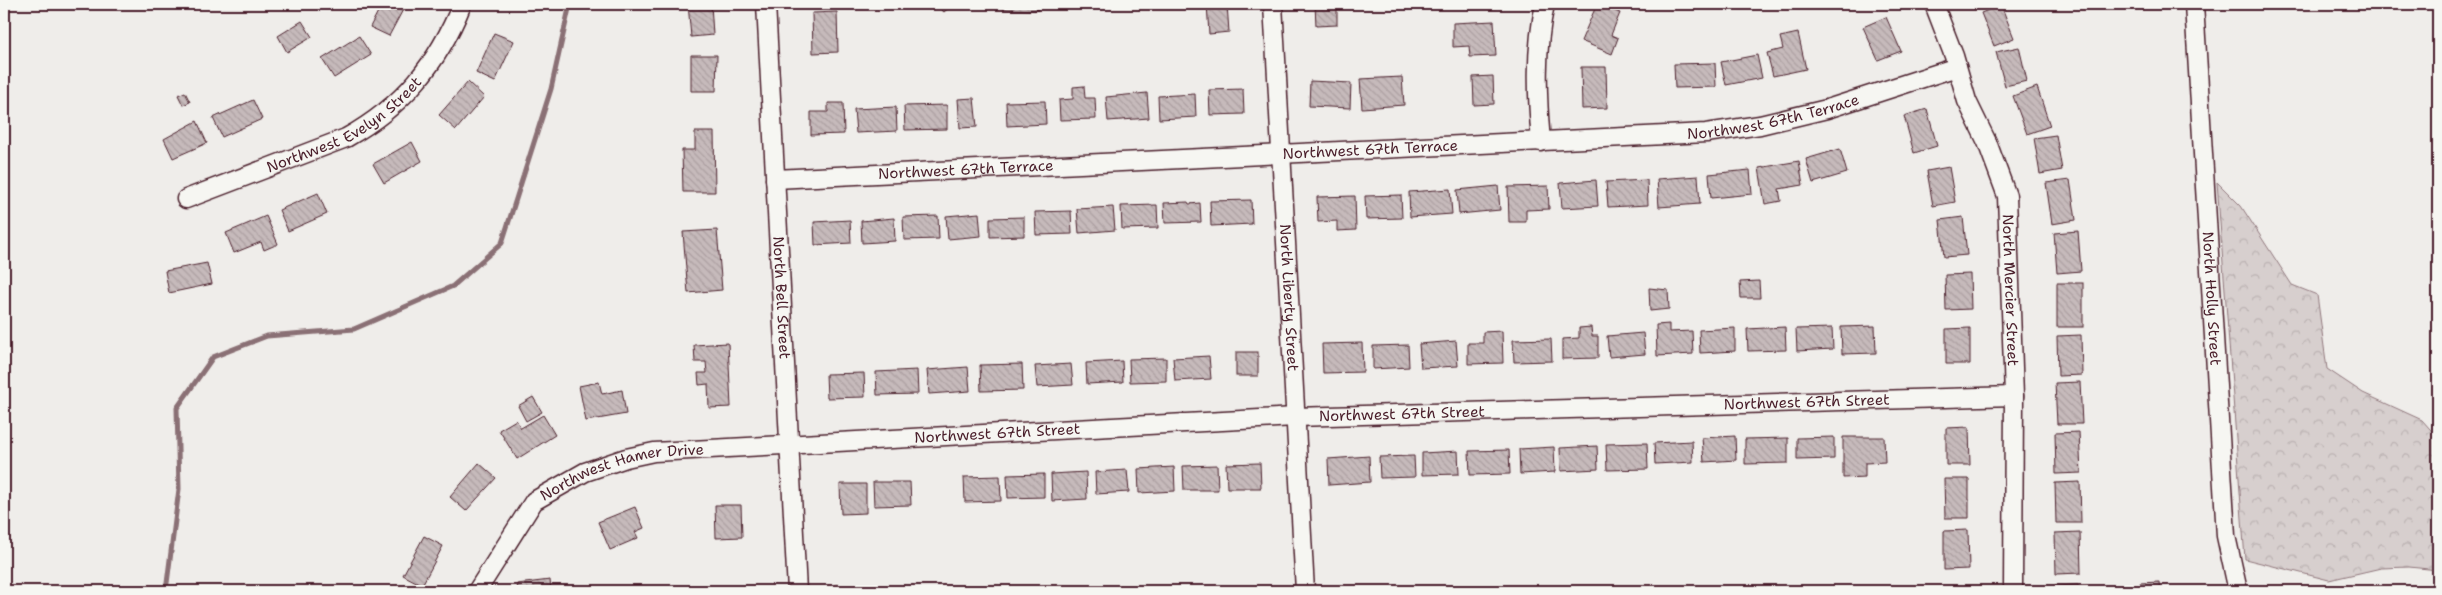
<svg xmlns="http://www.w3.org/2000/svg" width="2442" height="595" font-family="'Shantell Sans',sans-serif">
  <defs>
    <pattern id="forest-crowns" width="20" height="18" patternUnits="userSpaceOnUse" patternTransform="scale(1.25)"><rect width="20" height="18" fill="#d7cfce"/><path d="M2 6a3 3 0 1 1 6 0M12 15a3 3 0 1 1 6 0" fill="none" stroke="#bab1b1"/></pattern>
    <pattern id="building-back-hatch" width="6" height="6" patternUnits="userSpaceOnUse" patternTransform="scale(1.25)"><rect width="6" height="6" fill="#c6babb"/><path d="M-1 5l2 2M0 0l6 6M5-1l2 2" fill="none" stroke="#ac9fa1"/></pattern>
  </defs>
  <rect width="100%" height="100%" fill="#efedea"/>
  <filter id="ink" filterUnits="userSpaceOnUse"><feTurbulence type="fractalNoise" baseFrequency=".02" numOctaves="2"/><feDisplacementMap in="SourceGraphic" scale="10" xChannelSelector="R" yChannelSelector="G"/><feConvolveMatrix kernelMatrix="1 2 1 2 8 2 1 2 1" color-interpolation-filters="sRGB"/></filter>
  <g filter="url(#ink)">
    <!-- forest -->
    <path fill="url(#forest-crowns)" stroke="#90777c" d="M2217 182 2241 206 2292 285 2317 295 2327 369 2363 393 2422 420 2438 438V570L2409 567 2381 568 2329 580 2245 559Z"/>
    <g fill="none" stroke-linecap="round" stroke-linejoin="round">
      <!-- stream -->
      <path stroke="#8a6f74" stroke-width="5" d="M166 591 179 489 177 408 213 357 267 336 354 329 453 286 502 243 551 89 570 4"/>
    </g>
    <!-- building -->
    <g fill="url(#building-back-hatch)" stroke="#4a1f2b">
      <path d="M382 4H406L389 36 370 27Z"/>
      <path d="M688 4H711L713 35 691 37Z"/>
      <path d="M935 4H953L944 12Z"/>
      <path d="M1003 4H1038V10L1003 9Z"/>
      <path d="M1207 4H1227L1229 32 1209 34Z"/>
      <path d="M1315 4H1337V25L1316 26Z"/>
      <path d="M1469 4H1497V8L1469 9Z"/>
      <path d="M1597 4 1620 13 1611 35 1618 38 1612 54 1581 41Z"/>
      <path d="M2001 5 2014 38 1994 46 1981 13Z"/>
      <path d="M837 12 838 52 813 53 812 13Z"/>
      <path d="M1886 17 1901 51 1878 60 1863 27Z"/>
      <path d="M302 21 312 37 287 52 278 36Z"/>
      <path d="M1494 21 1496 56 1470 57 1469 46 1453 47V23Z"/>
      <path d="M494 33 514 41 495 82 476 73Z"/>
      <path d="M1798 33 1806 69 1773 76 1767 53 1783 49 1780 37Z"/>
      <path d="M359 36 371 55 334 78 322 59Z"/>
      <path d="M2019 47 2027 81 2005 86 1996 52Z"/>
      <path d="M691 55H717L716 91H691Z"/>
      <path d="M1757 55 1762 78 1726 85 1721 62Z"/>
      <path d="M1715 63 1716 87 1675 88 1674 64Z"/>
      <path d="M1581 67H1606L1607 108 1582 109Z"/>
      <path d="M1493 76 1494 104 1474 105 1473 77Z"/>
      <path d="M1402 77 1404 105 1362 108 1360 79Z"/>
      <path d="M1310 81 1351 83 1350 108 1309 106Z"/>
      <path d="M468 82 484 97 456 130 439 115Z"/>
      <path d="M1084 86 1085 98H1095L1096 119 1060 120 1059 100 1073 99V87Z"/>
      <path d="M2037 87 2050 126 2027 134 2013 96Z"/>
      <path d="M1243 89 1244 114 1210 115 1209 90Z"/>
      <path d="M185 92 190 102 183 105 178 95Z"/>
      <path d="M1147 93 1149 118 1108 121 1106 97Z"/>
      <path d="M1195 94 1196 117 1159 119 1158 96Z"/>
      <path d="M974 98 977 127 960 128 958 99Z"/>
      <path d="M253 100 262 119 222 137 213 118Z"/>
      <path d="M1045 101 1046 124 1007 126 1006 102Z"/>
      <path d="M828 103H843L844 134 811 135V112H828Z"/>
      <path d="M947 105V129L905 130 904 106Z"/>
      <path d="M896 107 897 131 856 133 854 109Z"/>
      <path d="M1927 109 1937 146 1914 153 1904 116Z"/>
      <path d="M197 121 207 143 173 158 164 139Z"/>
      <path d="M695 132H714L715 192H683L682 150H695Z"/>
      <path d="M2056 135 2062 170 2040 174 2034 138Z"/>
      <path d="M412 142 422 161 384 183 373 164Z"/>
      <path d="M1840 149 1847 173 1813 183 1806 159Z"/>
      <path d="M1799 161 1803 185 1779 189 1781 201 1765 204 1759 168Z"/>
      <path d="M1949 167 1955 202 1933 206 1927 171Z"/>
      <path d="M1750 170 1752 194 1711 198 1709 174Z"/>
      <path d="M1698 176 1700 204 1659 207 1657 179Z"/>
      <path d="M1596 180 1598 206 1562 208 1560 183Z"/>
      <path d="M1647 180 1648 205 1608 207 1606 182Z"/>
      <path d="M2070 180 2076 220 2052 224 2046 183Z"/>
      <path d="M1498 186 1500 210 1459 214 1457 190Z"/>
      <path d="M1548 186 1549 209 1526 210V222H1509L1508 187Z"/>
      <path d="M1450 189 1452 214 1410 217 1409 192Z"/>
      <path d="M318 193 327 214 288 231 279 210Z"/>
      <path d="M1401 195 1402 218 1366 219 1365 196Z"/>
      <path d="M1355 196 1356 230 1337 231V221L1318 222 1317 197Z"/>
      <path d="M1251 200 1252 224 1211 226 1210 201Z"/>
      <path d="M1188 202 1189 204 1200 203 1201 222 1165 223 1164 203Z"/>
      <path d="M1157 205 1158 228 1122 229 1121 206Z"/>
      <path d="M1113 207 1115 230 1079 233 1077 209Z"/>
      <path d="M1071 211 1072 234 1036 235 1035 212Z"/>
      <path d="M979 213 981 236 948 239 946 216Z"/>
      <path d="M266 216 278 244 264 250 261 242 234 253 226 233Z"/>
      <path d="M938 216 939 239 904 240 903 217Z"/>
      <path d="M1024 217V236L990 237V218Z"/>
      <path d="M1963 217 1967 255 1944 257 1940 220Z"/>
      <path d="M894 218 895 241 862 243 861 221Z"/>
      <path d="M850 220 851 243 815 245 814 222Z"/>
      <path d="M717 230 722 290 688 293 683 232Z"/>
      <path d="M2078 231 2081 271 2057 273 2054 233Z"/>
      <path d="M207 263 212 284 169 293 165 271Z"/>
      <path d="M1970 274 1971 309 1946 310 1945 275Z"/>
      <path d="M1759 281 1760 298H1741L1740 282Z"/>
      <rect x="2057" y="283" width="26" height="44"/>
      <path d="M1649 288 1668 290 1669 309 1650 311Z"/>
      <path d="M1669 324V332L1692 331 1693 354 1657 356 1656 325Z"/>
      <path d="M1875 326 1876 353 1842 354 1841 327Z"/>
      <path d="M1591 327 1592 336H1598V358L1562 359V339L1579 338V328Z"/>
      <path d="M1785 327 1786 350 1748 351 1747 329Z"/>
      <path d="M1735 328V351L1700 353 1699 330Z"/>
      <path d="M1832 328 1833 349 1797 351 1796 329Z"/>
      <path d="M1970 328V364H1946V329Z"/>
      <path d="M1502 331 1503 363 1468 364V343H1483V332Z"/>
      <path d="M1643 333 1645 354 1609 357 1607 336Z"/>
      <path d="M2081 335 2082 375 2058 376 2057 336Z"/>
      <path d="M1551 339 1552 361 1514 362 1513 340Z"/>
      <path d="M1456 341 1458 366 1421 368 1419 344Z"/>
      <path d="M728 343 731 407 709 408 708 384 699 385 698 373H707L706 362H695L694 345Z"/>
      <path d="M1362 343 1363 372 1323 373 1322 344Z"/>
      <path d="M1408 345 1409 367 1373 369V346Z"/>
      <rect x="1236" y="352" width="22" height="24"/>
      <path d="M1209 356 1211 379 1175 381 1173 358Z"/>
      <path d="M1166 358V381L1130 382 1129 359Z"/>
      <path d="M1122 361 1123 382 1087 384 1086 363Z"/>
      <path d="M1022 364 1023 390 981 391 980 365Z"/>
      <path d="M1071 364 1073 385 1037 387 1035 366Z"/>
      <path d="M968 367 970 391 929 394 927 370Z"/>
      <path d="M917 370 918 394 877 395 876 372Z"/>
      <path d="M864 373 865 397 827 398 826 374Z"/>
      <path d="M599 382 602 394 622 390 626 414 586 421 579 386Z"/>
      <path d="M2080 382 2082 424H2057L2055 383Z"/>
      <path d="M533 397 542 412 526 421 518 406Z"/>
      <path d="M543 415 555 435 517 459 499 430 516 420 521 428Z"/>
      <path d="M1969 427 1970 465H1946V428Z"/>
      <path d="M2079 432 2081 473 2056 474 2055 433Z"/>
      <path d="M1735 436 1736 460 1704 462 1702 438Z"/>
      <path d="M1834 437V459L1797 460V438Z"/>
      <path d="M1843 437H1884L1885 462 1865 463V477L1843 478Z"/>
      <path d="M1788 438V463L1745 464V439Z"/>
      <path d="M1692 441 1693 462 1655 464 1654 443Z"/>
      <path d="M1647 443 1648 469 1607 470 1606 444Z"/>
      <path d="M1597 446 1598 469 1561 471 1560 448Z"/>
      <path d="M1554 447 1555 472 1520 474 1519 449Z"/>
      <path d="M1509 450 1510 474 1470 475 1469 451Z"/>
      <path d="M1458 451 1459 474 1422 475V453Z"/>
      <path d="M1369 456 1370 482 1329 485 1328 459Z"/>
      <path d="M1414 456 1415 477 1380 478 1379 457Z"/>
      <path d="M479 463 496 478 466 511 450 497Z"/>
      <path d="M1260 463 1261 488H1227L1226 464Z"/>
      <path d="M1217 465 1218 490H1184L1183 466Z"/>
      <path d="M1174 467 1175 491 1139 493 1138 469Z"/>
      <path d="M1127 470 1129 492 1096 494 1095 472Z"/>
      <path d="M1086 472 1087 499 1052 501 1051 474Z"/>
      <path d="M1044 474V497L1008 498 1007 475Z"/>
      <path d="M1000 476 1001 501 965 502 964 477Z"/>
      <path d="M1944 479H1969V518H1945Z"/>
      <path d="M873 482H910L911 505 874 506Z"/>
      <path d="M2080 482 2081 523H2056L2055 483Z"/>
      <path d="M840 484H866V513L841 514Z"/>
      <path d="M715 505H741L742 537 716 538Z"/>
      <path d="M635 507 644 528 635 532 638 538 610 550 598 522Z"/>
      <path d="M1968 530 1969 569 1944 570V531Z"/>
      <path d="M2080 532 2081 573 2056 574 2055 533Z"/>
      <path d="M424 536 443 546 422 585 403 575Z"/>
      <path d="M550 580 551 591H518L517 584Z"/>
      <path d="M2159 582 2160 591H2140V583Z"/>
      <path d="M871 584V591H836L835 585Z"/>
      <path d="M2078 585 2079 591H2054V586Z"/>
      <path d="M1968 586V591H1943V587Z"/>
      <rect x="1842" y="589" width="41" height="2"/>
    </g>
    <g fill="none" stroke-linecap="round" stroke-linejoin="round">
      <!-- minor casing -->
      <g stroke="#4a1f2b" stroke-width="21">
        <g id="minor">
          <path id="s1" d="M766 4 797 591"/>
          <path id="s2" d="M1273 4 1305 591"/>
          <path id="s3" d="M1934 4 1954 56 1967 101 1987 142 2007 196 2014 396 2013 591"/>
          <path id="s4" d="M2194 4 2226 536 2238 591"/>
          <path d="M1541 142C1537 96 1535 49 1545 4"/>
          <path id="s5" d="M775 179 1706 133 1760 125 1827 109 1957 67"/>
          <path id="s6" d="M186 199 346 138C403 106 438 64 462 4"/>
          <path id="s7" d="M477 591 534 501 585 472 626 458 654 452 1295 417 2014 396"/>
        </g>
      </g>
      <!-- minor -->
      <use href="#minor" stroke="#f6f6f2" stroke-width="18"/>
    </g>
  </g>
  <g text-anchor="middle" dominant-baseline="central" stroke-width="4" stroke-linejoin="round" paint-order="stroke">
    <!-- street labels -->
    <g font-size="15" fill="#4a1f2b" stroke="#f6f6f2">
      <text stroke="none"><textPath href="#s5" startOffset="1001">Northwest 67th Terrace</textPath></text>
      <text stroke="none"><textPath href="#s6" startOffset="176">Northwest Evelyn Street</textPath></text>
      <text stroke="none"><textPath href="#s5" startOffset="596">Northwest 67th Terrace</textPath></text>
      <text stroke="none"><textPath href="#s5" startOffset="191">Northwest 67th Terrace</textPath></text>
      <text stroke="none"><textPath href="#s3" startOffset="300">North Mercier Street</textPath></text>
      <text stroke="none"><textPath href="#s1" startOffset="294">North Bell Street</textPath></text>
      <text stroke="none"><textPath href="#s2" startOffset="294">North Liberty Street</textPath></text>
      <text stroke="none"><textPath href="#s4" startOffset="295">North Holly Street</textPath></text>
      <text stroke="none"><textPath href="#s7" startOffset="1391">Northwest 67th Street</textPath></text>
      <text stroke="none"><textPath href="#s7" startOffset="986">Northwest 67th Street</textPath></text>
      <text stroke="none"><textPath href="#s7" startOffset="581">Northwest 67th Street</textPath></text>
      <text stroke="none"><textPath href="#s7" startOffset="201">Northwest Hamer Drive</textPath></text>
    </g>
  </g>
  <!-- margin -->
  <rect width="2442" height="595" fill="none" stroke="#f6f6f2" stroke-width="20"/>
  <rect x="10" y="10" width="2422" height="575" fill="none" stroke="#4a1f2b" stroke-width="2" filter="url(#ink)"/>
</svg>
